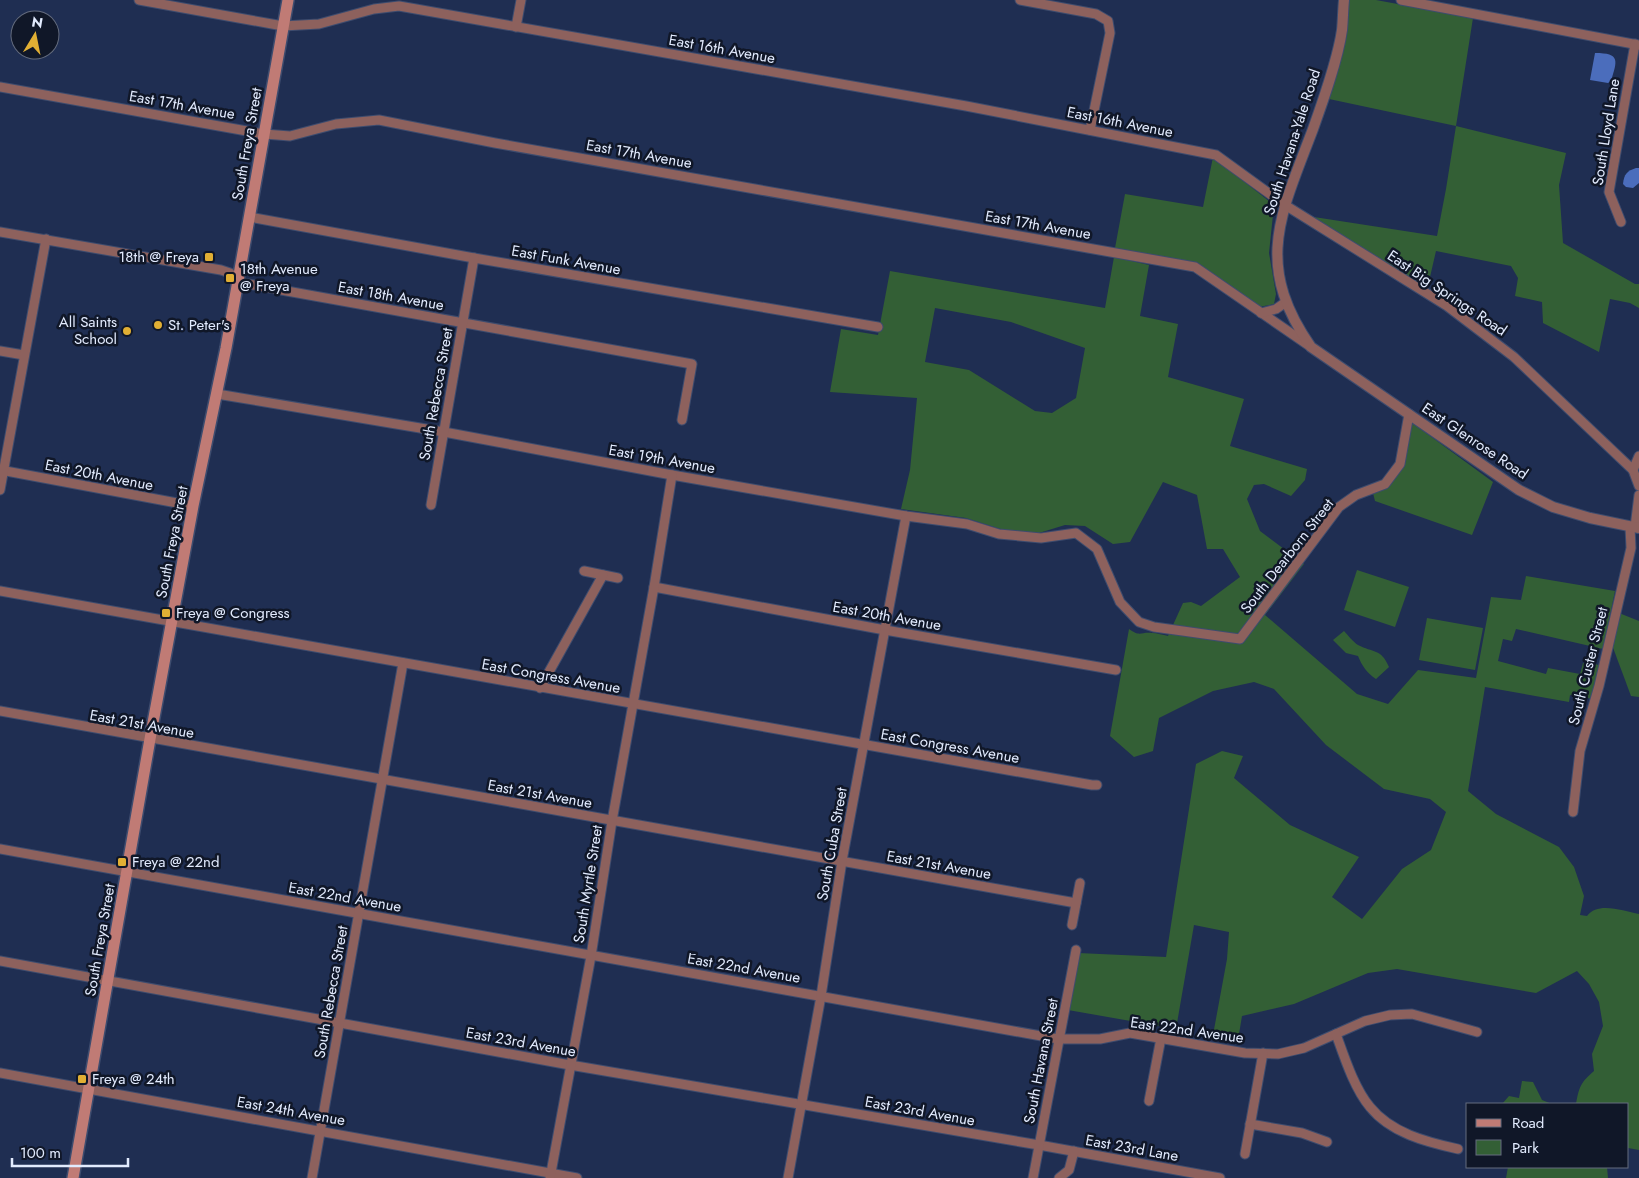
<svg xmlns="http://www.w3.org/2000/svg" width="1639" height="1178" font-family="Jost,sans-serif">
  <rect width="100%" height="100%" fill="#1f2e52"/>
  <!-- green -->
  <g fill="#335f35" fill-rule="evenodd">
    <path d="M1350 0H1376L1473 18 1456 126 1566 153 1559 185 1563 243 1635 284H1639V308L1630 303 1610 299 1599 352 1543 323 1542 302 1515 296 1518 278 1511 266 1436 251 1427 290 1314 217 1437 236 1446 189 1456 126 1329 99 1341 57 1348 2Z"/>
    <path d="M1213 157 1274 205 1269 253 1276 294 1274 304 1259 307 1194 262 1115 248 1125 194 1203 207Z"/>
    <path d="M1114 257 1149 265 1140 316 1178 324 1168 377 1244 399 1230 446 1307 469 1305 480 1291 496 1264 484 1254 485 1247 499 1260 531 1304 564 1265 615 1357 694 1388 704 1418 670 1476 678 1491 597 1521 600 1526 576 1615 591 1603 649 1516 629 1512 641 1503 639 1498 661 1546 674 1548 668 1580 674 1583 663 1600 665 1593 699 1570 695 1569 702 1485 687 1468 791 1496 814 1559 847 1574 867 1584 896 1580 915 1587 916C1598 901 1623 911 1639 914V1150L1628 1148V1104H1576C1579 1087 1581 1082 1594 1071L1592 1054 1603 1026 1599 1002 1589 984 1577 971 1536 993 1397 969 1368 973 1294 1004 1242 1016 1238 1040 1213 1035 1227 959 1229 932 1194 925 1176 1029 1068 1010 1078 953 1166 957 1196 764 1222 751 1243 756 1234 778 1290 825 1359 857 1332 897 1362 919 1402 869 1431 850 1446 812 1430 799 1384 789 1326 745 1274 689 1254 682 1213 691 1159 718 1153 751 1134 757 1110 736 1129 629C1140 637 1140 632 1152 633 1157 633 1163 635 1168 636L1183 603 1191 602 1201 606 1240 577 1223 549H1207L1197 495 1163 482 1130 542 1113 544 1085 526 1065 525 1039 533 1010 532 966 518 901 509 910 470 917 398 830 392 841 329 878 335 890 271 1105 308ZM935 308 1011 322 1085 348 1076 398 1052 413 1035 411 969 370 925 362Z"/>
    <path d="M1411 422 1493 482 1472 535 1375 501 1373 493C1407 479 1405 453 1411 422Z"/>
    <path d="M1357 570 1409 587 1395 627 1344 610Z"/>
    <path d="M1619 613 1639 621V697L1631 696 1612 645Z"/>
    <path d="M1427 618 1483 628 1475 670 1419 660Z"/>
    <path d="M1344 631C1348 635 1353 642 1358 645 1373 653 1381 648 1389 667L1376 679C1367 673 1362 666 1358 656L1346 653 1333 640Z"/>
    <path d="M1522 1081 1533 1082 1542 1100 1552 1104H1502L1509 1096 1519 1098Z"/>
    <path d="M1508 1167H1607L1608 1178H1506Z"/>
  </g>
  <!-- water -->
  <g fill="#4b6dbc">
    <path d="M1595 53C1621 53 1617 61 1611 81L1608 83 1590 80Z"/>
    <path d="M1636 168H1639V183L1633 188 1626 187 1623 184C1624 174 1627 171 1636 168Z"/>
  </g>
  <g fill="none" stroke-linecap="round" stroke-linejoin="round">
    <!-- minor casing -->
    <g stroke="#3e4c6e" stroke-width="11">
      <g id="minor">
        <path d="M139 0 283 26 319 24 374 9 399 6 966 106 1216 155 1285 205 1447 306 1514 357 1633 470 1639 486"/>
        <path d="M1020 0 1096 14 1108 21 1110 33 1090 130"/>
        <path d="M1401 0 1639 45"/>
        <path d="M516 27 521 0"/>
        <path d="M0 87 264 134 290 136 336 124 379 120 495 143 1195 267 1311 347"/>
        <path d="M249 217 474 258 878 327"/>
        <path d="M1621 222 1609 192 1635 44"/>
        <path d="M0 232 221 270 230 273 237 282 692 364 682 420"/>
        <path d="M1261 313 1276 309 1286 302"/>
        <path d="M0 351 24 355"/>
        <path d="M217 394 444 432 672 475 906 516 967 524 999 534 1041 538 1076 533 1097 549 1120 602 1139 622 1154 627 1240 639 1339 507 1356 495 1385 484 1400 464 1409 414"/>
        <path d="M0 470 193 506"/>
        <path d="M1633 470 1639 456"/>
        <path d="M0 490 46 239"/>
        <path d="M431 505 474 258"/>
        <path d="M1635 527 1639 495"/>
        <path d="M584 571 618 578"/>
        <path d="M654 587 885 630 1116 670"/>
        <path d="M0 591 1092 785H1097"/>
        <path d="M540 688 603 575"/>
        <path d="M0 711 1076 903"/>
        <path d="M1573 812 1580 751 1599 686 1631 548 1630 527"/>
        <path d="M0 849 1058 1039H1100L1130 1033 1245 1053 1278 1054 1304 1048 1365 1021 1390 1015 1412 1014 1477 1032"/>
        <path d="M1072 925 1080 883"/>
        <path d="M0 961 570 1065 1039 1145 1220 1178"/>
        <path d="M1336 1034C1344 1056 1354 1088 1370 1107 1391 1133 1426 1142 1458 1149"/>
        <path d="M0 1073 577 1178"/>
        <path d="M1149 1101 1161 1038"/>
        <path d="M1250 1124 1302 1133 1327 1142"/>
        <path d="M1245 1154 1263 1053"/>
        <path d="M312 1178 403 663"/>
        <path d="M550 1178 591 956 612 821 654 587 672 475"/>
        <path d="M788 1178 821 996 842 861 906 516"/>
        <path d="M1033 1178 1076 950"/>
        <path d="M1059 1178 1069 1170 1074 1151"/>
      </g>
    </g>
    <!-- tertiary casing -->
    <g stroke="#3e4c6e" stroke-width="12">
      <path id="tertiary" d="M1344 0C1343 10 1343 20 1342 30 1338 59 1323 101 1313 129 1281 214 1253 264 1311 347L1519 490 1553 507 1590 518 1639 528"/>
    </g>
    <!-- secondary casing -->
    <g stroke="#3e4c6e" stroke-width="14">
      <path id="secondary" d="M73 1178 150 739 193 506 226 348 288 0"/>
    </g>
    <!-- minor -->
    <use href="#minor" stroke="#8d615d" stroke-width="9"/>
    <!-- tertiary -->
    <use href="#tertiary" stroke="#8d615d" stroke-width="10"/>
    <!-- secondary -->
    <use href="#secondary" stroke="#c07b75" stroke-width="11"/>
  </g>
  <!-- markers -->
  <g fill="#e1af34" stroke="#101728" stroke-width="2">
    <rect x="204" y="252" width="10" height="10" rx="2.5"/>
    <rect x="225" y="273" width="10" height="10" rx="2.5"/>
    <circle cx="158" cy="325" r="5"/>
    <circle cx="127" cy="331" r="5"/>
    <rect x="161" y="608" width="10" height="10" rx="2.5"/>
    <rect x="117" y="857" width="10" height="10" rx="2.5"/>
    <rect x="77" y="1074" width="10" height="10" rx="2.5"/>
  </g>
  <g text-anchor="middle" dominant-baseline="central" stroke-width="5" stroke-linejoin="round" paint-order="stroke">
    <!-- street labels -->
    <g font-size="15" fill="#e2ebfe" stroke="#101728">
      <text transform="translate(722 49) rotate(10)">East 16th Avenue</text>
      <text transform="translate(182 105) rotate(10)">East 17th Avenue</text>
      <text transform="translate(1120 122) rotate(11)">East 16th Avenue</text>
      <text transform="translate(1606 132) rotate(-81)">South Lloyd Lane</text>
      <text transform="translate(1292 142) rotate(-72)">South Havana-Yale Road</text>
      <text transform="translate(247 144) rotate(-80)">South Freya Street</text>
      <text transform="translate(639 154) rotate(10)">East 17th Avenue</text>
      <text transform="translate(1038 225) rotate(10)">East 17th Avenue</text>
      <text transform="translate(566 260) rotate(10)">East Funk Avenue</text>
      <text transform="translate(1447 293) rotate(34)">East Big Springs Road</text>
      <text transform="translate(391 296) rotate(10)">East 18th Avenue</text>
      <text transform="translate(436 394) rotate(-80)">South Rebecca Street</text>
      <text transform="translate(1475 441) rotate(34)">East Glenrose Road</text>
      <text transform="translate(662 459) rotate(10)">East 19th Avenue</text>
      <text transform="translate(99 475) rotate(11)">East 20th Avenue</text>
      <text transform="translate(172 542) rotate(-79)">South Freya Street</text>
      <text transform="translate(1287 556) rotate(-52)">South Dearborn Street</text>
      <text transform="translate(887 616) rotate(10)">East 20th Avenue</text>
      <text transform="translate(1588 666) rotate(-76)">South Custer Street</text>
      <text transform="translate(551 676) rotate(10)">East Congress Avenue</text>
      <text transform="translate(142 724) rotate(10)">East 21st Avenue</text>
      <text transform="translate(950 746) rotate(10)">East Congress Avenue</text>
      <text transform="translate(540 794) rotate(10)">East 21st Avenue</text>
      <text transform="translate(832 844) rotate(-80)">South Cuba Street</text>
      <text transform="translate(939 865) rotate(10)">East 21st Avenue</text>
      <text transform="translate(588 884) rotate(-81)">South Myrtle Street</text>
      <text transform="translate(345 897) rotate(10)">East 22nd Avenue</text>
      <text transform="translate(100 940) rotate(-80)">South Freya Street</text>
      <text transform="translate(744 968) rotate(10)">East 22nd Avenue</text>
      <text transform="translate(331 992) rotate(-80)">South Rebecca Street</text>
      <text transform="translate(1187 1030) rotate(8)">East 22nd Avenue</text>
      <text transform="translate(521 1042) rotate(10)">East 23rd Avenue</text>
      <text transform="translate(1041 1061) rotate(-79)">South Havana Street</text>
      <text transform="translate(291 1111) rotate(10)">East 24th Avenue</text>
      <text transform="translate(920 1111) rotate(10)">East 23rd Avenue</text>
      <text transform="translate(1132 1148) rotate(10)">East 23rd Lane</text>
    </g>
    <!-- poi labels -->
    <g font-size="15" fill="#e2ebfe" stroke="#101728" text-anchor="start">
      <text x="199" y="257" text-anchor="end">18th @ Freya</text>
      <text x="240" y="269">18th Avenue<tspan x="240" dy="17">@ Freya</tspan></text>
      <text x="117" y="322" text-anchor="end">All Saints<tspan x="117" dy="17">School</tspan></text>
      <text x="168" y="325">St. Peter's</text>
      <text x="176" y="613">Freya @ Congress</text>
      <text x="132" y="862">Freya @ 22nd</text>
      <text x="92" y="1079">Freya @ 24th</text>
    </g>
  </g>
  <!-- legend -->
  <rect x="1466" y="1103" width="162" height="65" fill="#101728" stroke="#646c7e"/>
  <rect x="1476" y="1119" width="25" height="8" fill="#c07b75" stroke="#646c7e"/>
  <text x="1512" y="1128" font-size="15" fill="#e2ebfe">Road</text>
  <rect x="1476" y="1140" width="25" height="15" fill="#335f35" stroke="#646c7e"/>
  <text x="1512" y="1153" font-size="15" fill="#e2ebfe">Park</text>
  <!-- north arrow -->
  <g transform="translate(35 35) rotate(10)"><circle r="24" fill="#101728" stroke="#646c7e"/>
  <path d="M0-4L9 19L0 12L-9 19Z" fill="#e1af34"/>
  <text y="-8" font-size="14" font-weight="bold" text-anchor="middle" fill="#e2ebfe">N</text>
  </g>
  <!-- scale -->
  <path d="M12 1158v8h116v-8" fill="none" stroke="#e2ebfe" stroke-width="2.5"/>
  <text x="20" y="1158" font-size="15" fill="#e2ebfe" stroke="#101728" stroke-width="4" paint-order="stroke">100 m</text>
</svg>
